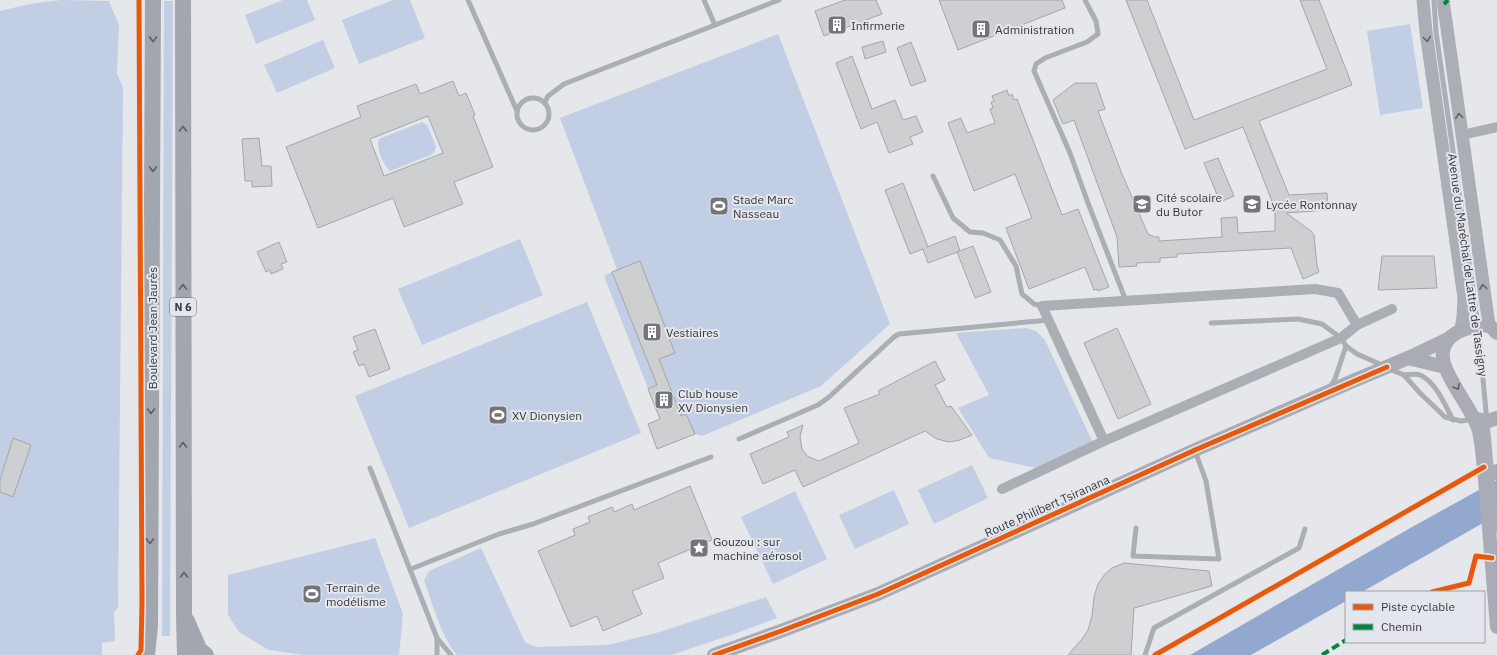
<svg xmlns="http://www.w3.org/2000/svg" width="1497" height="655" font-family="'IBM Plex Sans',sans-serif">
  <rect width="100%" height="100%" fill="#e5e7ea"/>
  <!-- green -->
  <g fill="#c2cee4">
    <path d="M61 0 109 1 119 25 117 73 123 88 118 608 114 613 115 641 102 643V655H0V11L30 4Z"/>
    <path d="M283 0H307L315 20 256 44 245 15Z"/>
    <path d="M393 0H410L425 38 359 64 342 20Z"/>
    <path d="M164 1H173L170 636H162Z"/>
    <path d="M1410 24 1423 108 1380 115 1367 31Z"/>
    <path d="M778 34 890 324 821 386 702 436 695 434 657 449 648 424 660 419 604 276 617 269 560 118Z"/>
    <path d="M323 40 335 68 277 93 264 65Z"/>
    <path d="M422 122 427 125 436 147 433 154 390 171C382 163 376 149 379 139Z"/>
    <path d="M520 239 543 295 422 345 398 289Z"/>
    <path d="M587 302 641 433 409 528 355 396Z"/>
    <path d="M1026 328 1036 331 1045 340 1093 443 1036 468 989 458 958 408 989 395 956 333Z"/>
    <path d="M972 465 988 498 934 524 918 490Z"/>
    <path d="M894 490 909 524 855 549 839 515Z"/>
    <path d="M795 491 827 559 773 584 741 517Z"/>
    <path d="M375 538 403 614 399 655H304L269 650 239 632 228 615V575Z"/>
    <path d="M481 548 525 642 536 647 608 645 660 632 766 597 777 618 734 634 671 655H457C440 634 433 605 424 580L429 571Z"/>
  </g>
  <!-- water -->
  <path fill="#93a8ce" d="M1497 480V515L1362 592H1346V601L1251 655H1190L1412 527Z"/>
  <!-- building -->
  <g fill="#cdcfd1" stroke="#a5a6a9" fill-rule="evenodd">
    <path d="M845 0H876L882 14 824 36 815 11Z"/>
    <path d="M939 0H1062L1065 8 958 50Z"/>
    <path d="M1126 0H1147L1194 120 1327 69 1300 0H1319L1352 85 1259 121 1289 195 1327 193 1328 210 1286 213 1311 231 1314 235 1317 265 1319 272 1303 279 1291 248 1177 254V257L1160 258V262L1136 263 1137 266 1119 267 1117 237 1074 120 1063 124 1053 100 1075 83H1096L1105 109 1098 111 1122 174 1148 234 1155 237H1159V241L1222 237 1221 218 1237 217 1238 233 1275 231V209L1243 127 1185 149Z"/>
    <path d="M883 41 886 52 865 59 862 47Z"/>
    <path d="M911 42 926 81 911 86 897 48Z"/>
    <path d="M852 56 872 109 895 100 903 120 916 116 923 132 910 137 913 144 889 153 877 122 861 129 836 63Z"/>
    <path d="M453 81 459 96 466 93 475 115 473 116 493 167 454 182 463 204 404 227 393 198 318 228 286 147 361 117 357 106 416 84 420 94ZM428 116 443 153 384 176 370 139Z"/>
    <path d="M1007 90 1009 96 1012 94 1014 100 1017 99 1062 215 1078 209 1109 287 1098 291 1097 289 1094 290 1085 267 1029 289 1006 228 1032 218 1015 174 974 191 948 123 961 118 967 133 995 123 990 109 993 108 991 102 994 101 992 96Z"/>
    <path d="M259 138 262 166H271L272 186 252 187V181H245L242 139Z"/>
    <path d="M1218 158 1234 196 1220 202 1204 163Z"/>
    <path d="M903 183 928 247H927L955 236 960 251 928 263 923 249 910 254 885 190Z"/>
    <path d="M279 242 287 262 281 264 283 269 271 274 270 270 266 272 257 252Z"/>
    <path d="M973 246 991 292 975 298 957 252Z"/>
    <path d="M1382 256H1434L1437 288 1378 290Z"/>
    <path d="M640 261 675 353 659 359 681 416 686 414 695 434 657 449 648 424 660 419 648 389 657 385 612 272Z"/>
    <path d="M1117 328 1151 404 1118 419 1084 343Z"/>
    <path d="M375 329 390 369 369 377 364 364 359 366 353 352 358 350 353 337Z"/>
    <path d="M935 361 945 380 935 385 947 407 951 406 972 435 960 440 949 442 937 439 925 431 803 487 795 470 763 484 750 454 789 437 787 432 803 425 800 437 802 449 807 456 819 461 859 443 844 408 880 394 878 391Z"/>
    <path d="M13 438 31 445 13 497 0 492V480Z"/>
    <path d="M690 486 712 540 658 563 664 578 632 591 642 614 603 631 597 616 571 627 538 551 575 535 573 529 590 522 588 517 612 507 614 512 632 504 634 510Z"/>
    <path d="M1124 563 1209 571 1212 586 1134 608 1131 655H1068L1082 639 1088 630 1092 616 1094 597 1098 584 1105 574 1112 568Z"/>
  </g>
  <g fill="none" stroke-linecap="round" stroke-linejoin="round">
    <!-- service -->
    <g stroke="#aaaeb5" stroke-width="5">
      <path d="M468 0 517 111"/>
      <path d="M704 0 715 25"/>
      <path d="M1085 0 1096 21 1098 34 1087 42 1045 58 1036 64 1034 71 1070 153 1088 203 1126 301"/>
      <path d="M1434 0 1436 32 1478 325 1497 530"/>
      <circle cx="533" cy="114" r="16"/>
      <path d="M545 102 548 96 564 84 779 0"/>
      <path d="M933 176 953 218 970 232 983 233 1000 240 1016 266 1022 294 1034 304 1042 306"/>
      <path d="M1211 323 1298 319 1322 324 1341 338 1346 346 1357 354 1382 365"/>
      <path d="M1389 369 1404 375 1420 393 1445 417 1461 421 1474 419"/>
      <path d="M1404 375C1409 375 1416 373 1420 375 1436 382 1445 405 1453 420"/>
      <path d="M1330 387 1335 379 1346 346"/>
      <path d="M739 439 818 405 829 397 894 337 899 334 1049 320"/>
      <path d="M370 468 437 638 451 655"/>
      <path d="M1136 528 1133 556 1219 559 1206 481 1195 451"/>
      <path d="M411 569 499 534 533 524 711 457"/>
      <path d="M437 638V655"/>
      <path d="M1145 655 1154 628 1299 548 1305 529"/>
    </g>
    <!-- minor -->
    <g stroke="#aaaeb5" stroke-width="10">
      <path d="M1462 135 1497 127"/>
      <path d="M1104 441 1042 306 1315 289 1338 293 1357 325"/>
      <path d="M1002 489 1104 441 1341 338 1357 325 1392 309"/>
    </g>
    <!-- tertiary -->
    <g stroke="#aaaeb5" stroke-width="13">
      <path d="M1423 0 1426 32 1464 298 1463 317 1461 329"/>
      <path d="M1443 0 1489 325"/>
    </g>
    <!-- secondary -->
    <g stroke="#a9acb4" stroke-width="14">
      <path d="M1497 333 1489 325C1471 326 1447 330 1443 351 1439 372 1473 408 1479 431 1483 450 1484 471 1486 491 1490 536 1493 582 1497 627"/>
      <path d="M1408 358 1445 367"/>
      <path d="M1475 419 1488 421 1497 418"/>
      <path d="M1497 471V473"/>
      <path d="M714 655 781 631 878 594 1195 450 1353 381 1408 358 1448 339"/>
    </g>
    <!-- primary -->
    <g stroke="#a1a6af" stroke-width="16">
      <path d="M183 0 184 614 185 655"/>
      <path d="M187 621 199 649 206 655"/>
      <path d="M147 655 150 626 153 0"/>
    </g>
    <!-- quiet -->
    <g stroke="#00873e" stroke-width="4" stroke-dasharray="8 4" stroke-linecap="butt">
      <path d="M1444 4 1448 0"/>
      <path d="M1322 655 1346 640"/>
    </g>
    <!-- cycleway casing -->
    <g stroke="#e3e6ec" stroke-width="8">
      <g id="cycleway">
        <path d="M1432 592 1469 583 1476 556 1492 558"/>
        <path d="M138 655 141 650 142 602 139 0"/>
        <path d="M714 655 781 631 878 594 1195 450 1387 367"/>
        <path d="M1155 655 1484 467"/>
      </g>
    </g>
    <!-- cycleway -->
    <use href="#cycleway" stroke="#e8590c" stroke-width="5"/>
  </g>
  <!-- one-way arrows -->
  <defs><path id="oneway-chevron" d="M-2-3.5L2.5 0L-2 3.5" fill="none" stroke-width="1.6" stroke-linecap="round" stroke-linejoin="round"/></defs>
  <g stroke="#5c5e64">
    <use href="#oneway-chevron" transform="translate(153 39) rotate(90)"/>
    <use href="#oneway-chevron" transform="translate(183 129) rotate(-90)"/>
    <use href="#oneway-chevron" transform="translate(153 169) rotate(90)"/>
    <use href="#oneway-chevron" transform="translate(183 287) rotate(-90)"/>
    <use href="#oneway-chevron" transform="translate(151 411) rotate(90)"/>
    <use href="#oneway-chevron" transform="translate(183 445) rotate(-90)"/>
    <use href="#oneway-chevron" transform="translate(150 541) rotate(90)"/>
    <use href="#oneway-chevron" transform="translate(184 575) rotate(-90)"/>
  </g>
  <g stroke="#5f6166">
    <use href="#oneway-chevron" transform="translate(1427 39) rotate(82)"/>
    <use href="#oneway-chevron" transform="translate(1459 116) rotate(-98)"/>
    <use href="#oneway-chevron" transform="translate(1483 287) rotate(-98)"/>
  </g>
  <use stroke="#5f6165" href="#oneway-chevron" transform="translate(1457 387) rotate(60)"/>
  <!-- icons -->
  <defs>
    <g id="building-square" transform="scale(1)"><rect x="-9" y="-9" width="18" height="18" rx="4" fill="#747578" stroke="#e3e6ec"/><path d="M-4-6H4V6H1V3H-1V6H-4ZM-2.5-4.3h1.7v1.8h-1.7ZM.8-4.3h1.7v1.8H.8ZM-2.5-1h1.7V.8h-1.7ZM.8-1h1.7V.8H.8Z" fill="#fff"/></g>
    <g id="university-square" transform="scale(1)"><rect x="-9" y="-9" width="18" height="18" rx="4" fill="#747578" stroke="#e3e6ec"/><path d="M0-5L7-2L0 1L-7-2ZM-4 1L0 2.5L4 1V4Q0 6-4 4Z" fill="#fff"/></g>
    <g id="school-square" transform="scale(1)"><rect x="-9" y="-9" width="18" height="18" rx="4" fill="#747578" stroke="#e3e6ec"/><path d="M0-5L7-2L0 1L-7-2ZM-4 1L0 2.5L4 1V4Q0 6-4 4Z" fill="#fff"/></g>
    <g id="stadium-square" transform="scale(1)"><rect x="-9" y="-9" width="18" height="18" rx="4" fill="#747578" stroke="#e3e6ec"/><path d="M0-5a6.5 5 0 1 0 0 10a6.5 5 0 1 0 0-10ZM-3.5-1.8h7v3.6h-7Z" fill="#fff"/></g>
    <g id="sight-square" transform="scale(1)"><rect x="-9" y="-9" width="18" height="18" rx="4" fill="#747578" stroke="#e3e6ec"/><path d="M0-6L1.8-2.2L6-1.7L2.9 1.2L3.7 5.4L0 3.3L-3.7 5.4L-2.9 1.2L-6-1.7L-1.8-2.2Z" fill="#fff"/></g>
  </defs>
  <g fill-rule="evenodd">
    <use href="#building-square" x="837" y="25"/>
    <use href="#building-square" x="981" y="29"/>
    <use href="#university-square" x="1142" y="204"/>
    <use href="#school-square" x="1252" y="204"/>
    <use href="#stadium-square" x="719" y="206"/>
    <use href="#building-square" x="652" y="332"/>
    <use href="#building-square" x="664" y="400"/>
    <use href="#stadium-square" x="498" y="415"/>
    <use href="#sight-square" x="699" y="548"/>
    <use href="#stadium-square" x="312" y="594"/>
  </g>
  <g text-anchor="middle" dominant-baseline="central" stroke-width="4" stroke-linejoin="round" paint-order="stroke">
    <!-- shield labels -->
    <rect fill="#e3e6ec" stroke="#6b6c70" stroke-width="1" x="170" y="298" width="26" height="18" rx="3"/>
    <g font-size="11" font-weight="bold" fill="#37383b">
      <text x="183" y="307">N 6</text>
    </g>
    <!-- poi labels -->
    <g font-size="12" fill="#37383b" stroke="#e3e6ec" text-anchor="start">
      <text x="851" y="25">Infirmerie</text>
      <text x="995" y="29">Administration</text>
      <text x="1156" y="197">Cité scolaire<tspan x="1156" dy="14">du Butor</tspan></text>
      <text x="733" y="199">Stade Marc<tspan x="733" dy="14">Nasseau</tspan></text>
      <text x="1266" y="204">Lycée Rontonnay</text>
      <text x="666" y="332">Vestiaires</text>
      <text x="678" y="393">Club house<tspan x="678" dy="14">XV Dionysien</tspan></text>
      <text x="512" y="415">XV Dionysien</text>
      <text x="713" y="541">Gouzou : sur<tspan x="713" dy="14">machine aérosol</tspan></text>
      <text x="326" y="587">Terrain de<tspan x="326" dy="14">modélisme</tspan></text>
    </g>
    <!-- street labels -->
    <g font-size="12" fill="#37383b" stroke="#e3e6ec">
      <text transform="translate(1468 265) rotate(82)">Avenue du Maréchal de Lattre de Tassigny</text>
      <text transform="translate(152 328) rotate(-90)">Boulevard Jean Jaurès</text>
      <text transform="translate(1047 506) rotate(-24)">Route Philibert Tsiranana</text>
    </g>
  </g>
  <!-- legend -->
  <rect x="1345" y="591" width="140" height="52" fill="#e3e6ec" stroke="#9ea0a5"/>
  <rect x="1353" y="604" width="20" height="6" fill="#e8590c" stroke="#9ea0a5"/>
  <text x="1381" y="611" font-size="12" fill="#37383b">Piste cyclable</text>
  <rect x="1353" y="624" width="20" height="6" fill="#00873e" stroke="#9ea0a5"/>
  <text x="1381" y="631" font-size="12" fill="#37383b">Chemin</text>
</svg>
